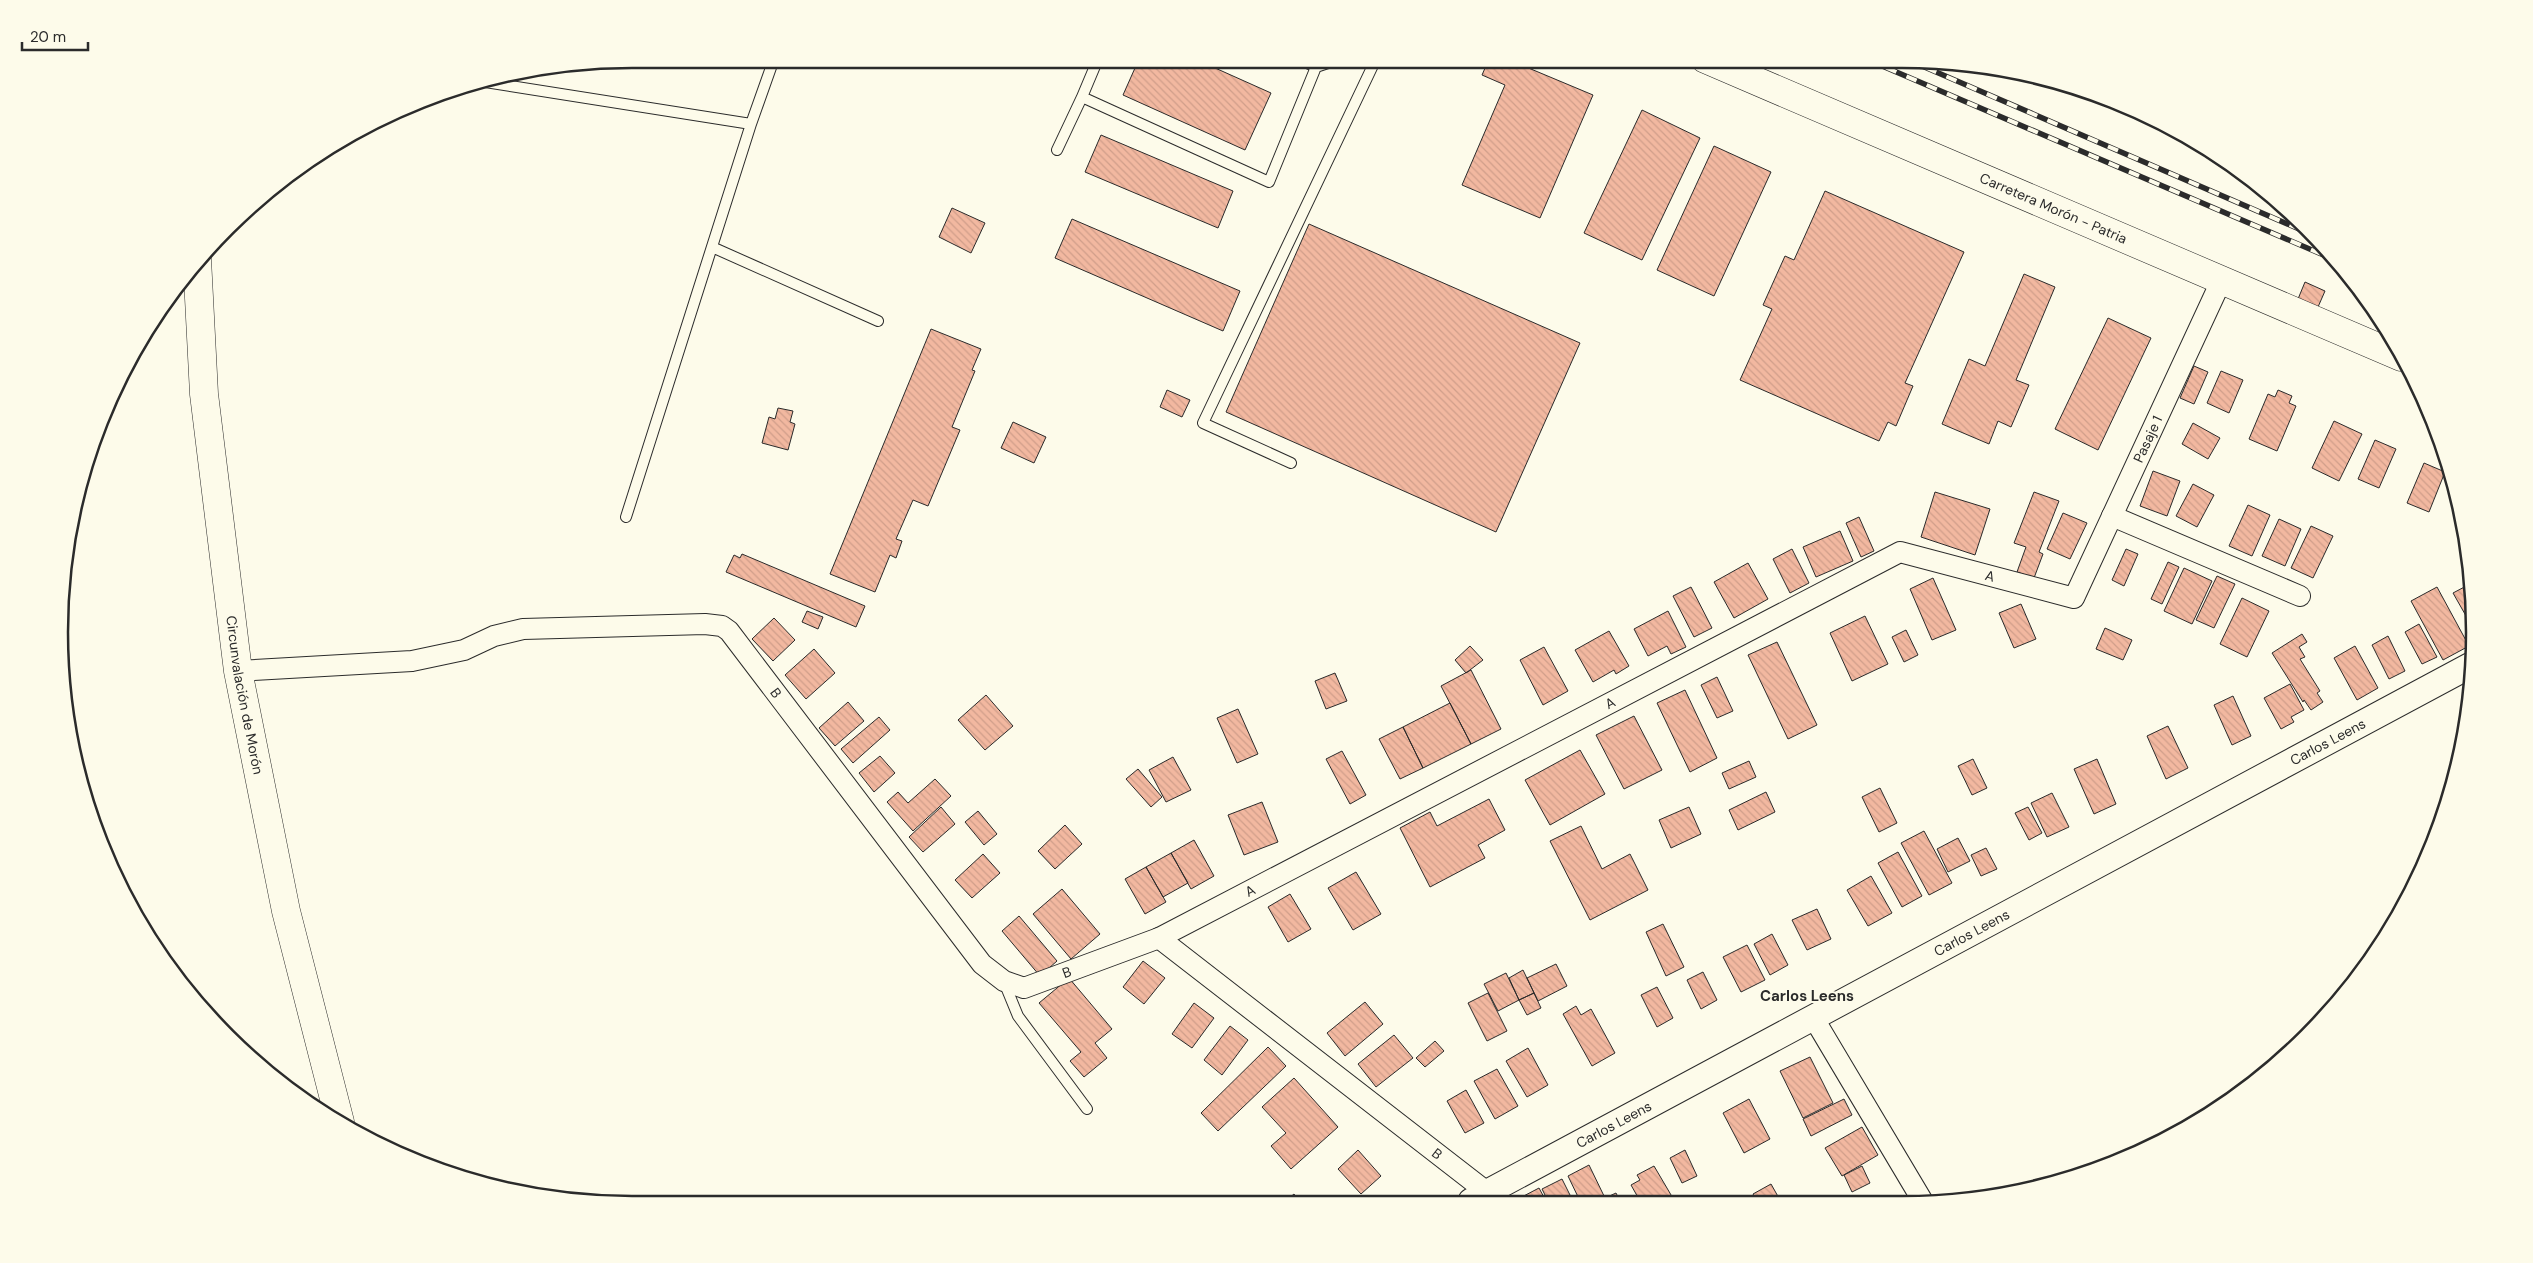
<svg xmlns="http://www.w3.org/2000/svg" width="2533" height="1263" font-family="'DM Sans',sans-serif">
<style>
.building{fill:url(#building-back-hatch);stroke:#2b2b2b}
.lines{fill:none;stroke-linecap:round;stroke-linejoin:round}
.service-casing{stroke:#2b2b2b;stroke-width:12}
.minor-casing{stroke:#2b2b2b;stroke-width:22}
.tertiary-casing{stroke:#2b2b2b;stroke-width:27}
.secondary-casing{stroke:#2b2b2b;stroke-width:29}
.primary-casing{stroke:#2b2b2b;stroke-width:29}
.service{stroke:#fdfbea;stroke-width:10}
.minor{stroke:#fdfbea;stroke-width:20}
.tertiary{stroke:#fdfbea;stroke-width:25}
.secondary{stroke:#fdfbea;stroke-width:28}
.primary{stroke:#fdfbea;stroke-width:28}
.rail-casing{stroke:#2b2b2b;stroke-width:5.5}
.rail{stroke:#fdfbea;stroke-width:4;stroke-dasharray:11;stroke-linecap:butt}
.labels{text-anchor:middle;stroke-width:4;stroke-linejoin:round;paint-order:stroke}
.street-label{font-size:14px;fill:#2b2b2b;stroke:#fdfbea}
.neighbourhood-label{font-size:15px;font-weight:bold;fill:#2b2b2b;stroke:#fdfbea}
.rim{fill:none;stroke:#2b2b2b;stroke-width:2.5}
</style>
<defs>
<pattern id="building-back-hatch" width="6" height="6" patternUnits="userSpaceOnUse" patternTransform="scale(1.25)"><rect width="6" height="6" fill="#f2b8a0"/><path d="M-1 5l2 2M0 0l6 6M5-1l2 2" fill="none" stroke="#d09e8a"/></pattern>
</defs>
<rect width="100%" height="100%" fill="#fdfbea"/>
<!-- building -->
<path class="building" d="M1139,59H1195L1271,93L1245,150L1123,95Z
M1489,59H1507L1593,95L1540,218L1462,185L1505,85L1482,75Z
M1642,110L1700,138L1642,260L1584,233Z
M1101,135L1233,191L1218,228L1085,172Z
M1714,146L1771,172L1714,296L1657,270Z
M1825,191L1964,252L1905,383L1913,386L1896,426L1888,422L1879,441L1740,380L1772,309L1763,305L1785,256L1794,260Z
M952,208L985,223L971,253L939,237Z
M1072,219L1240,291L1223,331L1055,258Z
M1309,224L1580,343L1496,532L1226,412Z
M2024,274L2055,287L2016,380L2029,385L2011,427L1998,421L1989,444L1942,424L1969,359L1985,366Z
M2305,282L2325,291L2318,307L2298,299Z
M2108,318L2151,338L2098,450L2055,429Z
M931,329L981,349L972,370L975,371L952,427L960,430L928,506L913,500L896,539L902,541L896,558L890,555L875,592L830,574Z
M2194,366L2208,372L2194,404L2180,398Z
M2221,371L2243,380L2229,413L2207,403Z
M1167,390L1190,400L1182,417L1160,407Z
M2278,390L2292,396L2289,403L2296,406L2277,451L2249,439L2268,394L2275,397Z
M778,408L793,411L790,422L795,424L788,450L762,443L769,417L775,419Z
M2334,421L2362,434L2339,481L2312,468Z
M1013,422L1046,437L1034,463L1001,448Z
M2193,423L2220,438L2208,459L2182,444Z
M2375,440L2396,449L2379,488L2358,479Z
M2424,463L2445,472L2429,512L2407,503Z
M2153,471L2180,481L2167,516L2140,506Z
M2193,484L2214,495L2197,527L2176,516Z
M1935,492L1990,509L1975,555L1921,537Z
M2034,492L2059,501L2039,552L2043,554L2034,578L2017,572L2026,547L2014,543Z
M2248,505L2270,515L2252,556L2229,546Z
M2063,513L2087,523L2070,559L2047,549Z
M1859,517L1874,551L1861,557L1846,523Z
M2279,519L2301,529L2285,566L2262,556Z
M2311,526L2333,536L2313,578L2291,568Z
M1840,531L1853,561L1816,577L1803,547Z
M1792,549L1809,583L1790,593L1773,559Z
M2126,549L2138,554L2124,586L2112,580Z
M742,554L865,606L856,627L726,572L734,555L740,558Z
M2168,562L2179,567L2162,604L2151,599Z
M1748,563L1768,599L1734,618L1714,582Z
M2184,568L2212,581L2192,624L2164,611Z
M2217,576L2235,584L2214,628L2196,620Z
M1933,578L1956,630L1932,640L1910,589Z
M2470,584L2474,630L2453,593Z
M1691,587L1712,628L1694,637L1673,596Z
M2437,587L2469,646L2443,660L2411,601Z
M2242,598L2269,611L2247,657L2220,644Z
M2021,604L2036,639L2014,648L1999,613Z
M807,611L823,617L818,629L802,622Z
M1668,611L1686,647L1671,654L1667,646L1648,656L1634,629Z
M1865,616L1888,664L1852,681L1830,633Z
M774,618L795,640L773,661L752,639Z
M2419,624L2437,657L2422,664L2405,632Z
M2105,628L2132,640L2123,660L2096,649Z
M1906,630L1918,655L1904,662L1892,637Z
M1609,631L1629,666L1616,674L1614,670L1593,682L1575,650Z
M2302,634L2307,642L2299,647L2305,657L2300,659L2320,691L2317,693L2323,702L2311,710L2304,700L2303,702L2272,653Z
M2388,636L2405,671L2389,679L2372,645Z
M1777,642L1817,725L1788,739L1748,655Z
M1470,646L1483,660L1466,673L1455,660Z
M2355,646L2378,688L2357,700L2334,658Z
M1544,647L1568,691L1543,705L1520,660Z
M814,649L835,673L806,699L785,675Z
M1471,670L1501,729L1471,744L1441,686Z
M1335,673L1347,701L1326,709L1315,681Z
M1717,677L1733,711L1717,718L1701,685Z
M2290,684L2304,710L2291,717L2294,722L2281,729L2264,698Z
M1685,690L1717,758L1690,772L1657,703Z
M986,695L1013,726L985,750L958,720Z
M2233,696L2251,736L2232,745L2214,705Z
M848,702L864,721L835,746L819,728Z
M1450,703L1471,744L1423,768L1403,727Z
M1238,709L1258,754L1237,763L1217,718Z
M1634,716L1662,770L1624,789L1596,735Z
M879,717L890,730L853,763L841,749Z
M2168,726L2188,768L2166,779L2147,736Z
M1403,727L1423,768L1400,779L1379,739Z
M1580,750L1605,794L1550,825L1525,780Z
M1342,751L1366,795L1350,804L1326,759Z
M880,756L895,773L874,792L859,773Z
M1173,757L1191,790L1166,802L1149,770Z
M1973,759L1987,788L1972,795L1958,766Z
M2097,759L2116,804L2094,814L2074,769Z
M1749,761L1756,777L1729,789L1722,773Z
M1138,769L1162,797L1151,807L1126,779Z
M935,779L951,796L913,831L887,802L898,792L908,803Z
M1880,788L1897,823L1879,832L1862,797Z
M1766,792L1775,812L1738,830L1729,810Z
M2052,793L2069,827L2047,837L2031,803Z
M1489,799L1505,830L1478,845L1485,858L1430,887L1400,828L1430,812L1437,826Z
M1262,802L1278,842L1244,855L1228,815Z
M941,807L955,824L923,852L909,837Z
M1689,807L1701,834L1671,848L1659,820Z
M2028,807L2042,833L2029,840L2015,813Z
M978,811L997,834L984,845L965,822Z
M1065,825L1082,844L1055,869L1038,851Z
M1581,826L1602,869L1630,854L1648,890L1590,920L1550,841Z
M1924,831L1952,883L1929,895L1901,843Z
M1958,838L1970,861L1948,872L1937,849Z
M1194,840L1214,876L1191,889L1171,853Z
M1986,848L1997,869L1981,876L1971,855Z
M1898,852L1922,896L1902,907L1878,863Z
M1171,853L1188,883L1163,897L1146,867Z
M983,854L1000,873L972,898L955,880Z
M1146,867L1166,902L1145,914L1125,879Z
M1356,872L1381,914L1353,930L1328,888Z
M1871,876L1892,913L1868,926L1847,890Z
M1062,889L1100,934L1071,959L1033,914Z
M1290,894L1311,929L1288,942L1268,907Z
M1817,909L1831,939L1807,950L1792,920Z
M1019,916L1057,961L1040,976L1002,931Z
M1663,924L1684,967L1666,976L1646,932Z
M1772,934L1788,965L1770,975L1754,944Z
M1747,945L1765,980L1741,992L1723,957Z
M1143,961L1165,978L1144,1004L1123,987Z
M1556,964L1567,986L1538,1001L1527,978Z
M1523,970L1534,993L1519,1000L1509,978Z
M1703,972L1717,1000L1701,1009L1687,980Z
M1506,973L1519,1000L1498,1011L1484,984Z
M1069,978L1112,1029L1095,1043L1107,1058L1084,1077L1070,1061L1081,1052L1039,1003Z
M1657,987L1673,1018L1657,1027L1641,995Z
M1488,993L1507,1031L1487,1041L1468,1003Z
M1534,993L1541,1008L1527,1015L1519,1000Z
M1365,1002L1383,1024L1345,1056L1327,1033Z
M1194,1003L1214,1018L1192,1048L1172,1034Z
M1576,1006L1581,1015L1591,1009L1615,1053L1592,1066L1563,1014Z
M1230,1026L1248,1040L1222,1075L1204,1060Z
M1394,1035L1413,1058L1376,1087L1358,1064Z
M1435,1041L1444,1051L1425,1067L1416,1058Z
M1268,1047L1286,1066L1218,1131L1201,1113Z
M1528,1048L1548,1085L1527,1097L1506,1061Z
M1810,1057L1833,1103L1803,1118L1780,1071Z
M1497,1069L1518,1106L1495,1119L1474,1081Z
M1294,1078L1338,1127L1291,1169L1271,1146L1286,1133L1262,1107Z
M1466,1090L1484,1123L1465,1133L1447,1101Z
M1749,1099L1770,1139L1744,1153L1723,1113Z
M1844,1099L1852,1115L1811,1136L1803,1119Z
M1862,1127L1878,1155L1842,1176L1825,1148Z
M1358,1150L1381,1176L1361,1194L1338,1169Z
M1685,1150L1697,1176L1682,1183L1670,1158Z
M1589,1165L1605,1198L1616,1193L1620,1201H1580L1568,1176Z
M1654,1166L1674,1200L1640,1201L1631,1185L1640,1180L1637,1175Z
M1862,1166L1870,1183L1852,1192L1844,1175Z
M1562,1179L1573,1201H1548L1542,1189Z
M1771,1184L1780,1200H1756L1753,1194Z
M1539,1188L1546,1201H1519L1518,1199Z
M1294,1194L1300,1202H1284Z"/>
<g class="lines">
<defs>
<path id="service" d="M1098,59L1082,97L1269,182L1316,67
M1298,59L1316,67L1340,59
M479,81L751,124
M1057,150L1082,97
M712,247L878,321
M1291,463L1203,423L1376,59
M626,517L751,124L774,59
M1004,982L1018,1016L1087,1109"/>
<g id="minor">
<path d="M2112,516L2300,596"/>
<path id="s1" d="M238,671L412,661L464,650L494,636L523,629L705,624L722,626L729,631L982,964L1004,981L1024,988L1159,938L1900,552L2074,598L2222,279"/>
<path id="s2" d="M1159,938L1488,1193"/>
<path d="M1813,1017L1922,1200"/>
</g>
<g id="tertiary">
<path id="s3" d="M1471,1201L2471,665"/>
</g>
<g id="secondary">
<path id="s4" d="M1705,59L2401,357"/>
</g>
<g id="primary">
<path id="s5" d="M197,259L204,394L238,671L286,911L340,1122"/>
</g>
</defs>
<!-- service casing -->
<use href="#service" class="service-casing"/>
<!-- minor casing -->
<use href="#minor" class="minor-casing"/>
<!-- tertiary casing -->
<use href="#tertiary" class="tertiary-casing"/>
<!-- secondary casing -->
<use href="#secondary" class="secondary-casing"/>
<!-- primary casing -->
<use href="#primary" class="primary-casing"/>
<!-- service -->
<use href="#service" class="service"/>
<!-- minor -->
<use href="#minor" class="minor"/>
<!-- tertiary -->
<use href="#tertiary" class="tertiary"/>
<!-- secondary -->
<use href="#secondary" class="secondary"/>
<!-- primary -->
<use href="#primary" class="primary"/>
<defs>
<path id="rail" d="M1866,59L2333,259
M1906,59L2313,235"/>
</defs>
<!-- rail casing -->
<use href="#rail" class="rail-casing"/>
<!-- rail -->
<use href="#rail" class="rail"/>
</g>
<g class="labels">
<!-- street labels -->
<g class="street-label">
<text dy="5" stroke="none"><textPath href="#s4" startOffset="379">Carretera Morón - Patria</textPath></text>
<text dy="5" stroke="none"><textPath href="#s1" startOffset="2300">Pasaje 1</textPath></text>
<text dy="5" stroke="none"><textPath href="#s1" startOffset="2038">A</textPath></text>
<text dy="5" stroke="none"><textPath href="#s5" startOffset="439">Circunvalación de Morón</textPath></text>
<text dy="5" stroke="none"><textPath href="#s1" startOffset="576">B</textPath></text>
<text dy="5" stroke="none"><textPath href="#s1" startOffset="1618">A</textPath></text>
<text dy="5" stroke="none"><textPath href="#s3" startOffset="972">Carlos Leens</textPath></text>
<text dy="5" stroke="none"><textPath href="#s1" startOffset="1212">A</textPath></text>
<text dy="5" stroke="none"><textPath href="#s3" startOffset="568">Carlos Leens</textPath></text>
<text dy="5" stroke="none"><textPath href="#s1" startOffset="1011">B</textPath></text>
<text dy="5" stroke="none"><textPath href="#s3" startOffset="162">Carlos Leens</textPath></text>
<text dy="5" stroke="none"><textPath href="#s2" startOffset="352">B</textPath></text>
</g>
<!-- neighbourhood labels -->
<g class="neighbourhood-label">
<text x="1807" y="1001">Carlos Leens</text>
</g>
</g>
<!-- crop -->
<path d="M0 0H2533V1263H0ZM632 68H1902A564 564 0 0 1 2466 632V632A564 564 0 0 1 1902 1196H632A564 564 0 0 1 68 632V632A564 564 0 0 1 632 68Z" fill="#fdfbea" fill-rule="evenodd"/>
<path class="rim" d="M632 68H1902A564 564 0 0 1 2466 632V632A564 564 0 0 1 1902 1196H632A564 564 0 0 1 68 632V632A564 564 0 0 1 632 68Z"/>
<!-- scale -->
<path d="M22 42v8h66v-8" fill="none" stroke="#2b2b2b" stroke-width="2.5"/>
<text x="30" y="42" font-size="15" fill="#2b2b2b" stroke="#fdfbea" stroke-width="4" paint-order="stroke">20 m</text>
</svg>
